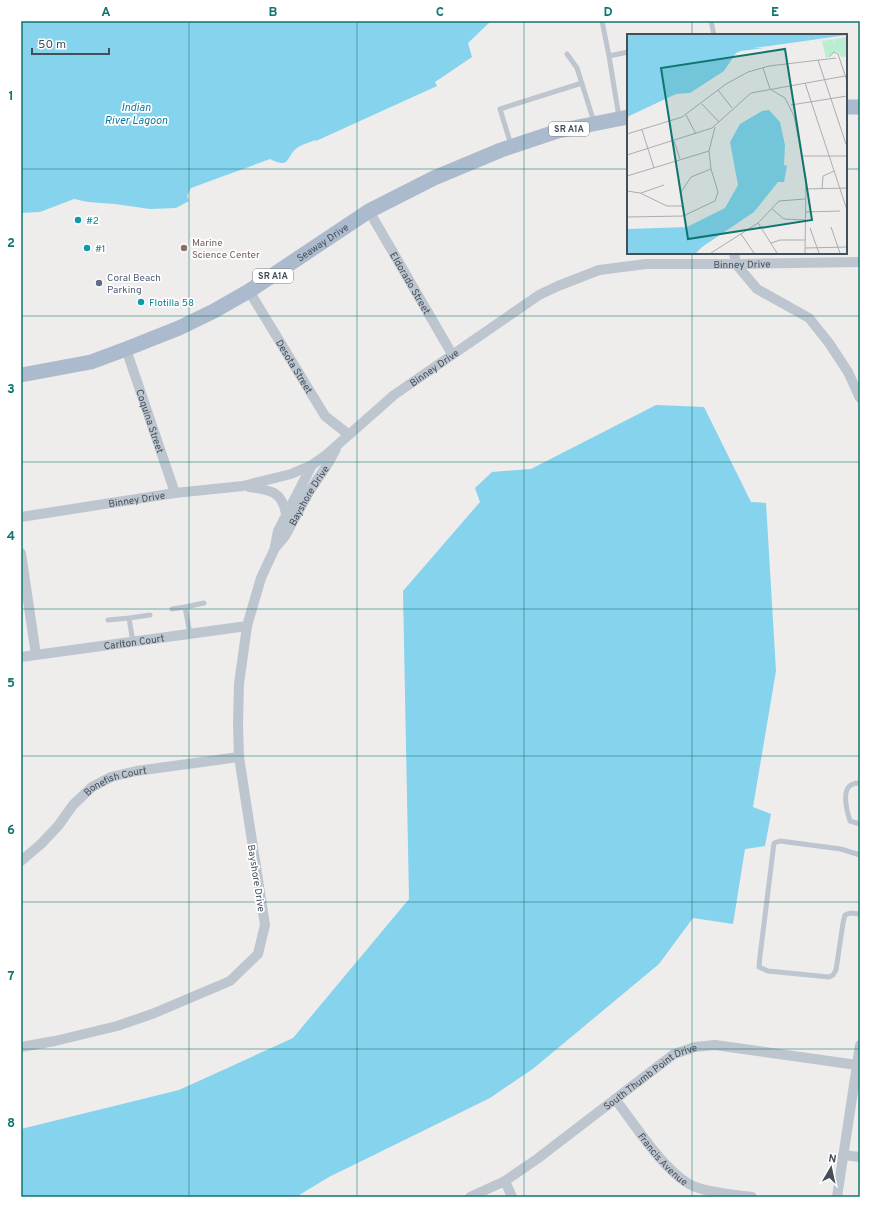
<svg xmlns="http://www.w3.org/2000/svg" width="881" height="1218" font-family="Overpass,sans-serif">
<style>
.water{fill:#85d3ed}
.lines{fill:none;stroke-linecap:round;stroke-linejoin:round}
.service{stroke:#bdc6cf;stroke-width:5}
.minor{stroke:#bdc6cf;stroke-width:10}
.primary{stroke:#abbbcd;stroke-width:15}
.grid{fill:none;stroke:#0f766e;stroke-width:1;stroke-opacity:0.55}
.culture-dot{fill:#0f9aa8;stroke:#fff;stroke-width:1.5}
.education-dot{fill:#8d6e63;stroke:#fff;stroke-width:1.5}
.service-dot{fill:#5c6f8a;stroke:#fff;stroke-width:1.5}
.labels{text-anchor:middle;stroke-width:3.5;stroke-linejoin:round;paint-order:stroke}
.shield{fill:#fff;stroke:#7d848c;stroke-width:1}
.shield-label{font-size:9px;font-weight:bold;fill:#454f5a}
.culture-label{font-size:10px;fill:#0d838f;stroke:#fff;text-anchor:start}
.education-label{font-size:10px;fill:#785e54;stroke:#fff;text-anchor:start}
.street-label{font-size:10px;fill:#454f5a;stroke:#fff}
.service-label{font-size:10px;fill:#4e5e75;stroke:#fff;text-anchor:start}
.water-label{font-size:11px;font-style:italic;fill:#097ba0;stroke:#fff}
.inset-road{fill:none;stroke:#abadb2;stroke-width:1}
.view{fill:#0f766e;fill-opacity:0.15;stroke:#0f766e;stroke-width:2}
.inset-edge{fill:none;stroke:#454f5a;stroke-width:2}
.neatline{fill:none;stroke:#0f766e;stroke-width:1.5}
.grid-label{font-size:13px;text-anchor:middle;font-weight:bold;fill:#0f766e}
</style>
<rect width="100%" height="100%" fill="#efecec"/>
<!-- water -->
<path class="water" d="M21,21H491L468,43L472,57L435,82L437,86L316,141L315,140C309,143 302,144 297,148C286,156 291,170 270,159L191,188L187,196L189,201L176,208L150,209L115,204L88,202L74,199L40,212L21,213Z
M656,405L704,407L751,502L766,503L776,671L753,807L771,814L765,846L745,849L733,924L693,918L659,964L534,1068L490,1098L329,1177L296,1197H21V1129L179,1090L293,1038L409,899L403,591L480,502L475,488L492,472L531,469Z"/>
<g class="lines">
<!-- service -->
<path class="service" d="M602,21L609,56
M711,21L714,35
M567,54L577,68L594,122
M619,117L609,56L628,52
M511,145L500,109L582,83
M172,609L185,607
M108,620L129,618
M190,634L185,607L204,603
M133,642L129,618L150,615
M860,783C839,782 846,808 850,821L860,824
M860,855L841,849L780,841L774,843L760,956L759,967L768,971L829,977L833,975L836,970L843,923L845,915L850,913L860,914"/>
<!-- minor -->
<g class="minor">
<path id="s1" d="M369,211L452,354"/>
<path d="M734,253L736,264L757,289L809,318L829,343L848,372L860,398"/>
<path id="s2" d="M249,291L325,416L348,434"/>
<path id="s3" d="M126,349L175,493"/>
<path d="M249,487C270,490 282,491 286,514"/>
<path id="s4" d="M21,517L175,493L243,486L291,474L312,465L326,455L394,395L539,295L558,286L599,270L646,264H736L860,262"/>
<path d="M275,546L278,531L312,465"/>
<path d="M21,553L36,655"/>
<path id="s5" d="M21,657L247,626"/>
<path id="s6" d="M21,861L41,844L58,826L73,805L92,787L111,777L136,771L239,757"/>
<path id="s7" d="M21,1047L55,1041L117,1026L152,1014L230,981L258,954L265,925L239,757L238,724L239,684L247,626L261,578L275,548L285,536L309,492L329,462L336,449"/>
<path id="s8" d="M615,1099C636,1126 661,1167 689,1184C702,1192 737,1195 752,1197"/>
<path d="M843,1155L860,1157"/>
<path d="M505,1181L512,1197"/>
<path id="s9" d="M470,1197L505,1181L537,1159L674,1054L695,1047L715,1045L857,1065"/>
<path d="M837,1197L860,1045"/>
</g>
<!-- primary -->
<g class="primary">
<path d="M846,107H860"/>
<path id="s10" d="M21,375L91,362L126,349L179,328L214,311L249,291L369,211L434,178L501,150L558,131L628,117"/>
</g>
</g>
<!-- grid -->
<path class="grid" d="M189,21V1197M357,21V1197M524,21V1197M692,21V35M21,169H628M846,169H860M692,253V1197M21,316H860M21,462H860M21,609H860M21,756H860M21,902H860M21,1049H860"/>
<!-- markers -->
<g class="culture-dot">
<circle cx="78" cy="220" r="4"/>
<circle cx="87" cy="248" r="4"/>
<circle cx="141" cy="302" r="4"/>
</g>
<circle class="education-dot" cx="184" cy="248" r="4"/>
<circle class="service-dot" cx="99" cy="283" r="4"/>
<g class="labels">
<!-- shield labels -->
<g class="shield">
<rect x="549" y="122" width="40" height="14" rx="3"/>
<rect x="253" y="269" width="40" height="14" rx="3"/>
</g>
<g class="shield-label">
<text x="569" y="132">SR A1A</text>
<text x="273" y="279">SR A1A</text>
</g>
<!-- culture labels -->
<g class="culture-label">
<text x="86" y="224">#2</text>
<text x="95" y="252">#1</text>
<text x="149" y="306">Flotilla 58</text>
</g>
<!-- education labels -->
<g class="education-label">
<text x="192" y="246">Marine<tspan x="192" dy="12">Science Center</tspan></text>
</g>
<!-- street labels -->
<g class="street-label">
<text dy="4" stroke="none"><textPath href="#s10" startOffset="333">Seaway Drive</textPath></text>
<text dy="4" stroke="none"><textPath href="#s4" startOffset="789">Binney Drive</textPath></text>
<text dy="4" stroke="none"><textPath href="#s1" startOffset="83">Eldorado Street</textPath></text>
<text dy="4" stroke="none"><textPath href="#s2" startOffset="88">Desota Street</textPath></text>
<text dy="4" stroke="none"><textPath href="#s4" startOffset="453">Binney Drive</textPath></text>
<text dy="4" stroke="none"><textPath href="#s3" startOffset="76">Coquina Street</textPath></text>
<text dy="4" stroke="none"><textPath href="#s7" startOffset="736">Bayshore Drive</textPath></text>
<text dy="4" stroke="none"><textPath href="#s4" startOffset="117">Binney Drive</textPath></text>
<text dy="4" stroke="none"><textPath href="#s5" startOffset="114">Carlton Court</textPath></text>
<text dy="4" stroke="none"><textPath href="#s6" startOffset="127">Bonefish Court</textPath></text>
<text transform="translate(257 878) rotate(81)" y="4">Bayshore Drive</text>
<text dy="4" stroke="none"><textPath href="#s9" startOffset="218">South Thumb Point Drive</textPath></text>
<text dy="4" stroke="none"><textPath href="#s8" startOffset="77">Francis Avenue</textPath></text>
</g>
<!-- service labels -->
<g class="service-label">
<text x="107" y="281">Coral Beach<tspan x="107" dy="12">Parking</tspan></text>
</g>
<!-- water labels -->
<g class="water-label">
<text x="136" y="111">Indian<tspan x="136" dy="13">River Lagoon</tspan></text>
</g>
</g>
<!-- overview -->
<g transform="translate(627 34)">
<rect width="220" height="220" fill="#efecec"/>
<path d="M220,3V22L215,23L209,16L207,5ZM206,5L210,17L199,24L195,7Z" fill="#b9efd0"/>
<path d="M0,1H220V3L114,17L109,19L97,37L63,59L49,60L0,83ZM142,76L153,88L158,111L157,131L160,132L157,148H151L127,178L75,213L69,219H0V195L60,193L98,174L111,151L103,108L113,90L135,77Z" fill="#85d3ed"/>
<path d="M220,1V3L207,5L141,14H127Z" fill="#efecec"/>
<path class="inset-road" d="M202,23L207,18L211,20L220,47M191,26L220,113M136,34L143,55L158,64L167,82L179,144L178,219M178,49L220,176M91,56L105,74M75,70L92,88M164,71L220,62M59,81L69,100M15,96L27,134M0,100L55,83L99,50L121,38L142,32L209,24M47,107L53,125M0,121L85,94L124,59L218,42M175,122H220M0,142L82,117M178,155L220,154M195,155L196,142L207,137M0,157L13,159L40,172H55M54,158L64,143L84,135M14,159L37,151M145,175L157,185L178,186M178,178L213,177M0,183L56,182L88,167L91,158L84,135L82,117L88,93M131,189L150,219M204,193L213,219M183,194L192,219M114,200L127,219M144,209L153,206H178M178,214L220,213M84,219L131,189L152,167L178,165"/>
<path class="view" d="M158,15L185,186L61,205L34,34Z"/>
<rect width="220" height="220" class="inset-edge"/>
</g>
<!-- border -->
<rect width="881" height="1218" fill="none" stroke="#ffffff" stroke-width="44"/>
<!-- north arrow -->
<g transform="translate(831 1168) rotate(9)" stroke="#ffffff" stroke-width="3" paint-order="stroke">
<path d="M0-3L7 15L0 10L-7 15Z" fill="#454f5a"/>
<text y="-6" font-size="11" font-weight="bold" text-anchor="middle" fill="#454f5a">N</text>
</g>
<!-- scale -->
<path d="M32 48v6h77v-6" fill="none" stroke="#454f5a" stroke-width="2"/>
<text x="38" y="48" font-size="12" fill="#454f5a" stroke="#ffffff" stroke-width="3" paint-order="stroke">50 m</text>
<rect x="22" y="22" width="837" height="1174" class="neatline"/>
<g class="grid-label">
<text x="106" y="16">A</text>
<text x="273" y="16">B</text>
<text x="440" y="16">C</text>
<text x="608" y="16">D</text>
<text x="775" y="16">E</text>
<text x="11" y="100">1</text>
<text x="11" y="247">2</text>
<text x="11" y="393">3</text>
<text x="11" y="540">4</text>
<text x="11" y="687">5</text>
<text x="11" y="834">6</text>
<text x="11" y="980">7</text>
<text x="11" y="1127">8</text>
</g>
</svg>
